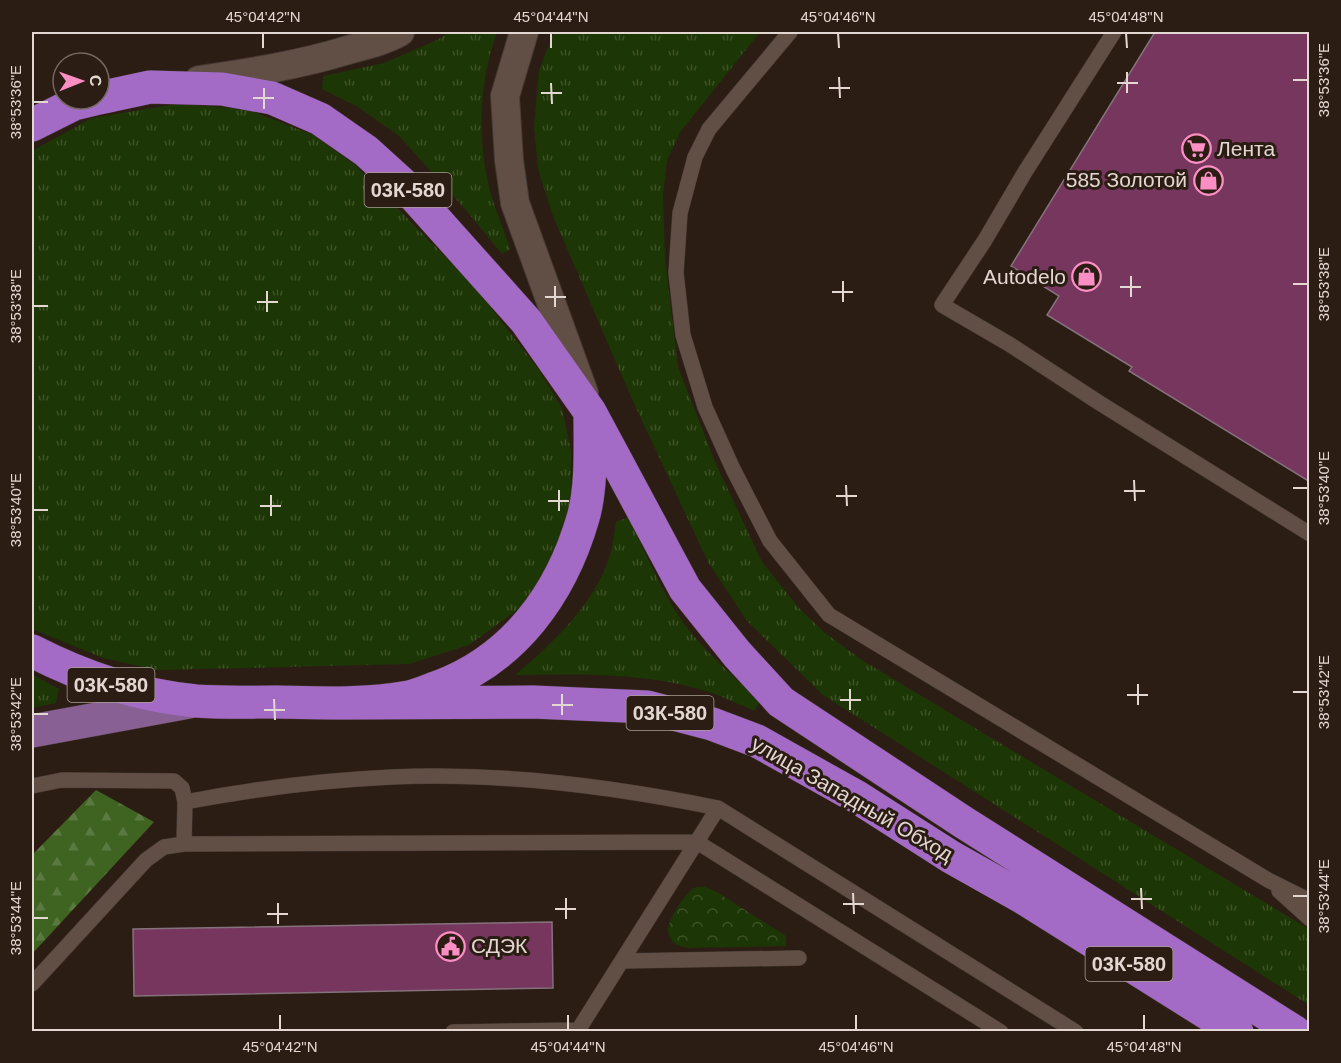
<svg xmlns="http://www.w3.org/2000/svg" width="1341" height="1063" font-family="Arial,sans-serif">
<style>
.grass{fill:url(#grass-tufts)}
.forest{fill:url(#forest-firs)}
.park{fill:url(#park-crowns)}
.building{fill:#76365d;stroke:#85727c;stroke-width:1.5}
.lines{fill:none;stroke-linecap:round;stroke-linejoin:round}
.lane-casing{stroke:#453834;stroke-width:16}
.street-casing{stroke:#453834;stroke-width:30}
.primary-casing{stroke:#453834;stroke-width:34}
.highway-casing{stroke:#453834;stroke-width:34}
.lane{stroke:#614f46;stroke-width:15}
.street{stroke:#614f46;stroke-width:28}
.primary{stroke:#896093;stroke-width:33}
.highway{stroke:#a46bc6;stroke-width:33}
.ticks{fill:none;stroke:#e2d7d1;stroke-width:2}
.labels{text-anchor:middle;stroke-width:6;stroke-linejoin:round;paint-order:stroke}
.shield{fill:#2b1c14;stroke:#ab9f98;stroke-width:1.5}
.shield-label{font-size:20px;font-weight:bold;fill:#e2d7d1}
.poi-label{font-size:21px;fill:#e2d7d1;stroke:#2b1c14;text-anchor:start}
.street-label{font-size:21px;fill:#e2d7d1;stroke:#2b1c14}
.neatline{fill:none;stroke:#e2d7d1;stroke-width:2}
.ticks-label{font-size:15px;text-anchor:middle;fill:#e2d7d1}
</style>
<defs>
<pattern id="grass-tufts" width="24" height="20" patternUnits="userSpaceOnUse" patternTransform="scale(1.5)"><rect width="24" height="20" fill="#1d3605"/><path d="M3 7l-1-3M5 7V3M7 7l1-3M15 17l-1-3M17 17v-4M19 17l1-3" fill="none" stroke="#3e5228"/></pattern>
<pattern id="forest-firs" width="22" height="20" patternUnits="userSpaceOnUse" patternTransform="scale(1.5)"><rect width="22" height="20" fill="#3f6321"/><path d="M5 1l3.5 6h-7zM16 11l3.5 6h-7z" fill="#5a7940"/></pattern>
<pattern id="park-crowns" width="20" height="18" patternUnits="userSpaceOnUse" patternTransform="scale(1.5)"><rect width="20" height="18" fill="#1d3605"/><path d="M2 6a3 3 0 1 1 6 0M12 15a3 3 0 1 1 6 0" fill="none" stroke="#3e5228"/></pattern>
</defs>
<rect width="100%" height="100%" fill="#2b1c14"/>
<!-- grass -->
<path class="grass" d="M450,32H497C480,80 477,132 488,183C493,205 503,227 510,249L502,254L465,209L399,136L358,107L322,89L323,76L384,63L439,39Z
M554,32H760L681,131L667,160L663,196L665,259L678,367L716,464L762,562L799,608L825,633L862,660L1309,929V1005L823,695L747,621L708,562L631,397L553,216L538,169L534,126L539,70Z
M177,104L246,109L313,135L355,165L474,286L539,370L562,408L571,451V497L563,539L547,575L520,608L469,645L409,664L156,670L103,658L32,629V151L92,118Z
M628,517C645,551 660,589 682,621C704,651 733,676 760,702L754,711C740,705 726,698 712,693C649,672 581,674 515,675C553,643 595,604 610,555C613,545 614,533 616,522Z
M32,674L59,689L56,703L32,708Z"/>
<!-- forest -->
<path class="forest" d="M96,790L154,822L32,954V855Z"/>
<!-- park -->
<path class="park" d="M696,887H705L717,892L786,936V946L688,948L676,945C672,942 669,937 668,932C667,920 686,891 696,887Z"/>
<!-- building -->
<path class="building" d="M1155,32H1310V482L1129,371L1132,367L1047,315L1059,296L1011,266Z
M552,922L553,988L134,996L133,929Z"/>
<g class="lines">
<defs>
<path id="lane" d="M790,32L709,129L695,157L680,213L676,273L683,335L705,407L733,469L770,541L829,615L1268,880L1310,901
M1114,32L1025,172L985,240L942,305L1009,344L1098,402L1310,534
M32,786L62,780L174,781L182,788L185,802L184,844
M185,802C254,789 322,780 392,777C502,772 611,786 718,808L1076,1032
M1279,891L1310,919
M622,961L799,958
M32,984L146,860L164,847L184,844L697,842L1001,1032
M453,1032L578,1030
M577,1032L718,808"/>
<path id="street" d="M524,32L505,96L509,160L515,203L584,393
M199,80C249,73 299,65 348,50C366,45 384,41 400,32"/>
<path id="primary" d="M32,731L189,702"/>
<path id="highway" d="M99,98L150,87L222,89L272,98L320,119L366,151L409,190L526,321L590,412L685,589L737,654L781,702L963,822L1295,1032
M32,125L74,104L95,99
M32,651C85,678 136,695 196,701C222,703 250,702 277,702C321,703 365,705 409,697C419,695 429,690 438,687C514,659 561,594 583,518C592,488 590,445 590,414
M352,703L533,702L647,707L712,724L757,741L857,797L951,857L1022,897L1237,1032"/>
</defs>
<!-- lane casing -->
<use href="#lane" class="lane-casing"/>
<!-- street casing -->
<use href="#street" class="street-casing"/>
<!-- primary casing -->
<use href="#primary" class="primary-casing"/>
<!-- highway casing -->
<use href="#highway" class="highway-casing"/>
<!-- lane -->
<use href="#lane" class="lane"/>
<!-- street -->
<use href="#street" class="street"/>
<!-- primary -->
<use href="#primary" class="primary"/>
<!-- highway -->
<use href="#highway" class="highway"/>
</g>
<!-- ticks -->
<path class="ticks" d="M263,33V48M551,33V48M838,33L839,48M1126,33L1127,48M1127,72V93M839,77L840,98M1293,80H1308M551,83L552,104M1117,83H1138M264,88V109M829,88H850M541,93H562M253,98H274M33,102H48M1131,276V297M843,281V302M1293,284H1308M555,286V307M1120,287H1141M267,291V312M832,292H853M545,297H566M257,302H278M33,306H48M1134,480L1135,501M846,485L847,506M1293,488H1308M559,490V511M1124,491H1145M271,495V516M836,496H857M548,501H569M260,506H281M33,510H48M1138,684V705M850,689V710M1293,692H1308M562,694V715M1127,695H1148M274,699L275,720M840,700H861M552,705H573M264,710H285M33,714H48M1141,888L1142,909M853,893L854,914M1293,896H1308M566,898V919M1131,899H1152M278,903V924M843,904H864M555,909H576M267,914H288M33,918H48M280,1015V1030M568,1015V1030M856,1015V1030M1144,1015V1030"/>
<!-- icons -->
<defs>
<symbol id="supermarket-ring" viewBox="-11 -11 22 22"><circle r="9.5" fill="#2b1c14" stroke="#fb8fc4" stroke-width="1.5"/><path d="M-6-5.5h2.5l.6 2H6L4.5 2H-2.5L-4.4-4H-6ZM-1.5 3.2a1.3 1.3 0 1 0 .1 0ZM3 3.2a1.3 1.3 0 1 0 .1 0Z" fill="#fb8fc4"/></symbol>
<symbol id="shop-ring" viewBox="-11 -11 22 22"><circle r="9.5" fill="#2b1c14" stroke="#fb8fc4" stroke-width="1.5"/><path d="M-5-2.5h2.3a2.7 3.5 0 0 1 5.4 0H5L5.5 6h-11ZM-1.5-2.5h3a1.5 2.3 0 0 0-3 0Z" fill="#fb8fc4"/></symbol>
<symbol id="civic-ring" viewBox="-11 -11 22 22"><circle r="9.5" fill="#2b1c14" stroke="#fb8fc4" stroke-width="1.5"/><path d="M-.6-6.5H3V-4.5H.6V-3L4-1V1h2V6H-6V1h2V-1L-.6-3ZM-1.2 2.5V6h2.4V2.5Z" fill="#fb8fc4"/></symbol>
</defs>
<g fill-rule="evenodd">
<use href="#supermarket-ring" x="1180" y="132" width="33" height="33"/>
<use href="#shop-ring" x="1192" y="164" width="33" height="33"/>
<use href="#shop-ring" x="1070" y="260" width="33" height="33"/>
<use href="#civic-ring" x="434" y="930" width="33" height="33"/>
</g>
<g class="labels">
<!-- shield labels -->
<g class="shield">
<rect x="364.5" y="173" width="87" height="34" rx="4.5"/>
<rect x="67.5" y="668" width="87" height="34" rx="4.5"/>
<rect x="626.5" y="696" width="87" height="34" rx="4.5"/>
<rect x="1085.5" y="947" width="87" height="34" rx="4.5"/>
</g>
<g class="shield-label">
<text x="408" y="197">03К-580</text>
<text x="111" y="692">03К-580</text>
<text x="670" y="720">03К-580</text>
<text x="1129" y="971">03К-580</text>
</g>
<!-- poi labels -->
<g class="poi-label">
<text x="1217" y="156">Лента</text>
<text x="1187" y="187" text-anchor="end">585 Золотой</text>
<text x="1066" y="284" text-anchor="end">Autodelo</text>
<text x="471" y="953">СДЭК</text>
</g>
<!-- street labels -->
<g class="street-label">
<text transform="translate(852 799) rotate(30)" y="7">улица Западный Обход</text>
</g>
</g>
<!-- border -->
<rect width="1341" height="1063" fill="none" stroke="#2b1c14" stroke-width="66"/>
<!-- north arrow -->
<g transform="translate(81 81) rotate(89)"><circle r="28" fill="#2b1c14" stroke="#746760" stroke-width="1.5"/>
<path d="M0-4.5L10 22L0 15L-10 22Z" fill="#fb8fc4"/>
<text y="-9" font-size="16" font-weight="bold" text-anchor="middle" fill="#e2d7d1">С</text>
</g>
<rect x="33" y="33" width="1275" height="997" class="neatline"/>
<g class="ticks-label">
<text x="263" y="22">45°04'42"N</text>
<text x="551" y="22">45°04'44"N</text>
<text x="838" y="22">45°04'46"N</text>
<text x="1126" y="22">45°04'48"N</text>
<text transform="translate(1324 80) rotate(-90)" y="5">38°53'36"E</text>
<text transform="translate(16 102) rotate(-90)" y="5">38°53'36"E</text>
<text transform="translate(1324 284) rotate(-90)" y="5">38°53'38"E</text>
<text transform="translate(16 306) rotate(-90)" y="5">38°53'38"E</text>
<text transform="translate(1324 488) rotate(-90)" y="5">38°53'40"E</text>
<text transform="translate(16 510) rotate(-90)" y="5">38°53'40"E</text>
<text transform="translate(1324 692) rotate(-90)" y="5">38°53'42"E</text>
<text transform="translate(16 714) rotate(-90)" y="5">38°53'42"E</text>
<text transform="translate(1324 896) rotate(-90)" y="5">38°53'44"E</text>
<text transform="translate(16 918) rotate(-90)" y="5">38°53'44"E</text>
<text x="280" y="1052">45°04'42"N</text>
<text x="568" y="1052">45°04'44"N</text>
<text x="856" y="1052">45°04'46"N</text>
<text x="1144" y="1052">45°04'48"N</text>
</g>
</svg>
